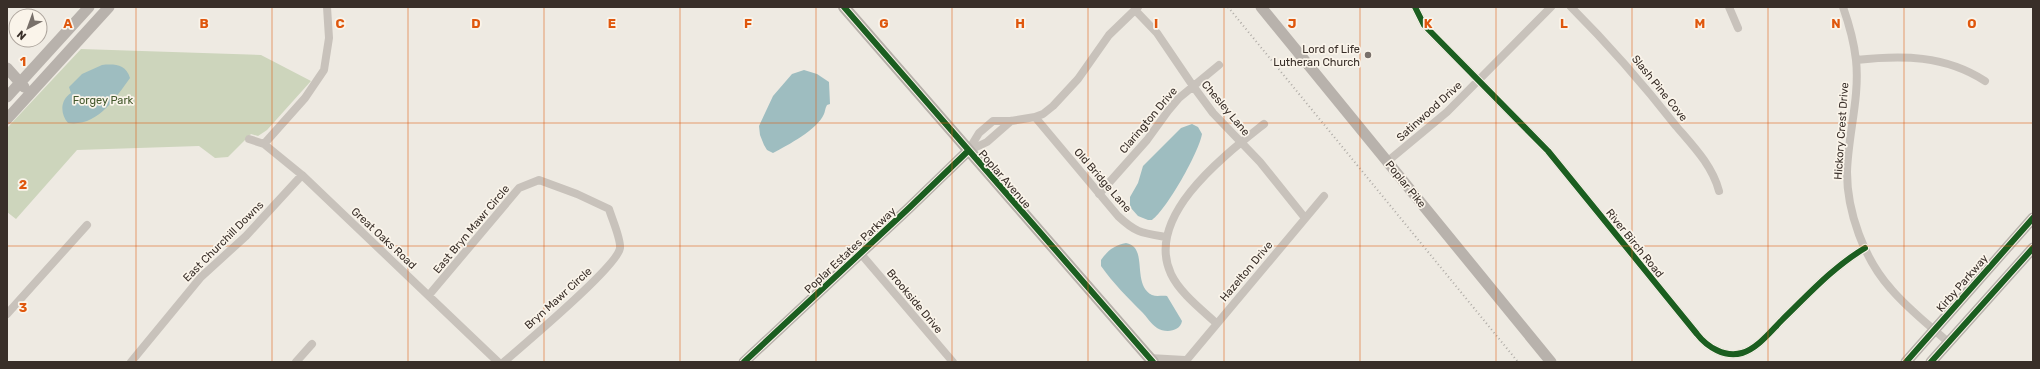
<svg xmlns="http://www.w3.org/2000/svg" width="2040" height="369" font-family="Rubik,sans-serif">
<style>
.green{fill:#cdd5bc}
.water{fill:#9ebdc0}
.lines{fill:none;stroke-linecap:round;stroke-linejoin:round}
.street{stroke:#c8c2bb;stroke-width:8}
.secondary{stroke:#b8b2ac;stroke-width:11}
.primary{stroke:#b7b0aa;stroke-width:12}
.rail{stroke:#afaba6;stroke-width:2;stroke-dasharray:1 3;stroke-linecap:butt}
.cycleway-casing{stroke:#faf4ea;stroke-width:8}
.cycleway{stroke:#1b5e20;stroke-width:6}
.grid{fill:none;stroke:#df570d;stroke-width:1;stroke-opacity:0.55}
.poi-dot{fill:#78706a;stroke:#faf4ea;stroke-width:1.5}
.labels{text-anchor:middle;stroke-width:3.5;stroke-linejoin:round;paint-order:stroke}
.poi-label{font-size:11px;fill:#392f29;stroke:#faf4ea;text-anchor:end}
.street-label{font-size:11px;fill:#392f29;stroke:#faf4ea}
.park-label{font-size:11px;fill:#43582c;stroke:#faf4ea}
.grid-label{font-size:13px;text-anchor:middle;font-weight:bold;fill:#df570d;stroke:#faf4ea;stroke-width:3.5;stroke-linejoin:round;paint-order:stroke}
</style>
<rect width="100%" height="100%" fill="#eeeae2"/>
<!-- green -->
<path class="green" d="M81,49L261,55L311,81L267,130L258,136L251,134L228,157L215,158L199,146L77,150L16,219L7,212V128Z"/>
<!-- water -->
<path class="water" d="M102,65C114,64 126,64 130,78C115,99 97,127 68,123C60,114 60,100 71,93L69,87L82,74Z
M804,70L817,74L829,82L830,104L827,105C825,108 825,112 824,114C817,130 788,145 773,153L767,150L764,145L760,135L759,126L773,96L792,74Z
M1192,124L1198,127L1202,134C1199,152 1167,209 1152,220H1148L1138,216L1130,207V197L1138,183L1143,166L1181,128Z
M1126,243C1149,247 1131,284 1152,295C1157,297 1162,295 1167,296L1182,321C1180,332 1165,333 1157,328C1151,324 1147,317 1142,312C1128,298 1113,283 1101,266V260C1108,250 1115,245 1126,243Z"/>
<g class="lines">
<!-- street -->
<path class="street" d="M1415,7L1424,25L1548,151L1697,334C1707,347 1725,358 1742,353C1758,348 1771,331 1782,320C1808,295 1833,267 1865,248
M1571,7C1609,45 1643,84 1676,126C1693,146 1712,165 1719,191
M1729,7L1738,28
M1843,7C1849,24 1854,42 1856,60C1860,97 1848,135 1847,172C1847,212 1864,259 1891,289C1908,309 1929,325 1949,343
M1135,10L1157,33L1193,86L1213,113L1260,162L1305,218
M1856,60C1902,55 1945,55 1985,81
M1035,117L1118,216C1136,233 1142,233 1166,237
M249,139L264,144L302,175L498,362
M264,144L305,98L324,70L329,38L327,7
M968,151L979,133L993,121H1011L1035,117L1043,114L1053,106L1078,79L1109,35L1138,7
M968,151L987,142L1011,121
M1388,161L1447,112L1551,7
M1099,194L1147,140L1168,111L1179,98L1219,65
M861,254L953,362
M429,295L519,188L539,180L577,194L609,209C612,219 621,239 620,248C618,266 522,346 504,362
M7,314L87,225
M1216,323C1201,309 1180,293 1171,274C1144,216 1225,155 1264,124
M1149,358L1185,360
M131,362L201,277L246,236L302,175
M296,362L312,344
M1185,362L1324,196"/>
<!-- secondary -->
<path class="secondary" d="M1261,7L1551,362
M7,68L24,87
M7,97L89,7
M7,119L109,7
M744,362L909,208L968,151
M1906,362L2033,218
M1931,362L2033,248"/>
<!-- primary -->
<path class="primary" d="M844,7L1153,362"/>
<!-- rail -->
<path class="rail" d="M1228,7L1518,362"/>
<defs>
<path id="cycleway" d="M844,7L1153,362
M1415,7L1424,25L1548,151L1697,334C1707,347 1725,358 1742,353C1758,348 1771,331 1782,320C1808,295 1833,267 1865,248
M744,362L909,208L968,151
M1906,362L2033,218
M1931,362L2033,248"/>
</defs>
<!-- cycleway casing -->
<use href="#cycleway" class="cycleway-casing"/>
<!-- cycleway -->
<use href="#cycleway" class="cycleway"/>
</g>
<!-- grid -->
<path class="grid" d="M136,7V362M272,7V362M408,7V362M544,7V362M680,7V362M816,7V362M952,7V362M1088,7V362M1224,7V362M1360,7V362M1496,7V362M1632,7V362M1768,7V362M1904,7V362M7,123H2033M7,246H2033"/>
<!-- markers -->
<circle class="poi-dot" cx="1368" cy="55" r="4"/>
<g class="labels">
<!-- poi labels -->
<g class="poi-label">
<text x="1360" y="53">Lord of Life<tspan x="1360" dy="13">Lutheran Church</tspan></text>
</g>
<!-- street labels -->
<g class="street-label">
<text transform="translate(1660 88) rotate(51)" y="4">Slash Pine Cove</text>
<text transform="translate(1226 108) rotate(50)" y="4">Chesley Lane</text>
<text transform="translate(1429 111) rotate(-42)" y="4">Satinwood Drive</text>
<text transform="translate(1148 120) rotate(-50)" y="4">Clarington Drive</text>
<text transform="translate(1841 131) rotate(-86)" y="4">Hickory Crest Drive</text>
<text transform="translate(1005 179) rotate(49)" y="4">Poplar Avenue</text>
<text transform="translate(1103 180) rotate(49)" y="4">Old Bridge Lane</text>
<text transform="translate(1406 184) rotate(51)" y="4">Poplar Pike</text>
<text transform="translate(471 229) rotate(-50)" y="4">East Bryn Mawr Circle</text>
<text transform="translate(384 238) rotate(43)" y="4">Great Oaks Road</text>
<text transform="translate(223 241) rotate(-45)" y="4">East Churchill Downs</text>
<text transform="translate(1635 243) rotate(51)" y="4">River Birch Road</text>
<text transform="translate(850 250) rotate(-43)" y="4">Poplar Estates Parkway</text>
<text transform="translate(1246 271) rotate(-50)" y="4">Hazelton Drive</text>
<text transform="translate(1962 283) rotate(-49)" y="4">Kirby Parkway</text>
<text transform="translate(558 298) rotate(-42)" y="4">Bryn Mawr Circle</text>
<text transform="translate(915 301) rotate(50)" y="4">Brookside Drive</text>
</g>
<!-- park labels -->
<g class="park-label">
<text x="103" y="104">Forgey Park</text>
</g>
</g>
<g class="grid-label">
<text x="68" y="28">A</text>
<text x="204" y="28">B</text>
<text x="340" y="28">C</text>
<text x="476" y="28">D</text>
<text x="612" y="28">E</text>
<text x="748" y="28">F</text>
<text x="884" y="28">G</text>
<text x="1020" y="28">H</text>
<text x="1156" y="28">I</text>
<text x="1292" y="28">J</text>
<text x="1428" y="28">K</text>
<text x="1564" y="28">L</text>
<text x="1700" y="28">M</text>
<text x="1836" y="28">N</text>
<text x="1972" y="28">O</text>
<text x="23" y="66">1</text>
<text x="23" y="189">2</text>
<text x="23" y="312">3</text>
</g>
<!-- border -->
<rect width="2040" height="369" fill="none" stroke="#392f29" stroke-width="16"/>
<!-- north arrow -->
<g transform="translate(28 28) rotate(221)"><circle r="19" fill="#faf4ea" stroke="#ada59d"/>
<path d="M0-3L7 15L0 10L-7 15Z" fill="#78706a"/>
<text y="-6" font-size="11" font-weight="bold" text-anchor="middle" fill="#392f29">N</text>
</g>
</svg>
